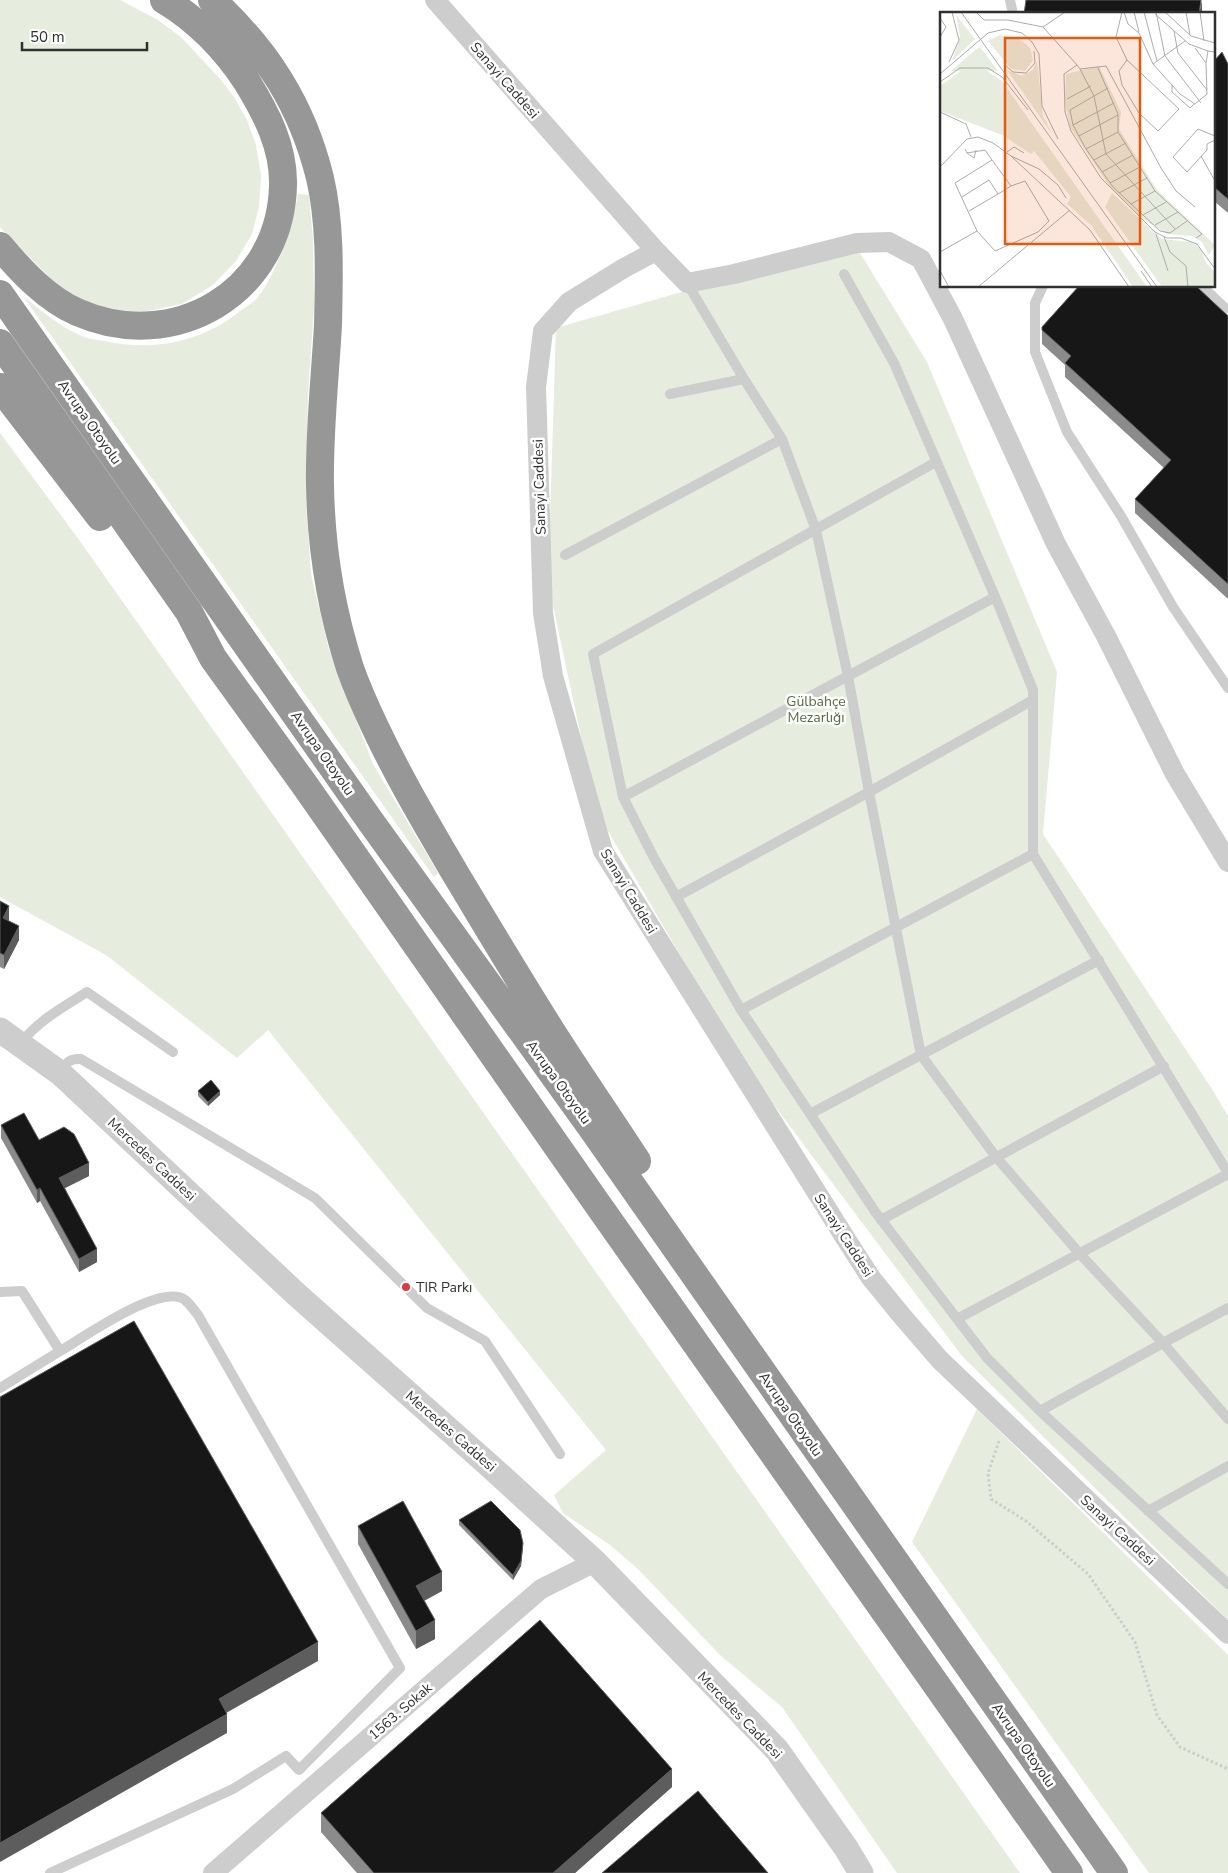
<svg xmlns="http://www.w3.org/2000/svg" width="1228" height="1873" font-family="'Nunito Sans',sans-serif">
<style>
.green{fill:#e6ecde}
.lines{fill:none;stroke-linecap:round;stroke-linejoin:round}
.path{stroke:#cdcdcd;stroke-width:3;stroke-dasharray:2.5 2.5;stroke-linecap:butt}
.service{stroke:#cdcdcd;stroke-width:10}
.minor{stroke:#cdcdcd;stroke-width:20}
.tertiary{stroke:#cdcdcd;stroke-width:25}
.motorway{stroke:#979797;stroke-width:28}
.wall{fill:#8b8b8b}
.shaded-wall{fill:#5d5d5d}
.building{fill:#171717;stroke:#5d5d5d}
.poi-dot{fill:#e13749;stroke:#fff;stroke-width:2}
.labels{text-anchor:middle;stroke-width:5;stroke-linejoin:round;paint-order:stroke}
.street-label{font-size:14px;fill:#303030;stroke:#fff}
.park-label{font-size:14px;fill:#546b3e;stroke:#fff}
.poi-label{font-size:14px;fill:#303030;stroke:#fff;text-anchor:start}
.inset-road{fill:none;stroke:#acacac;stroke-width:1}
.view{fill:#e8590c;fill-opacity:0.15;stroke:#e8590c;stroke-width:2.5}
.inset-edge{fill:none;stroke:#303030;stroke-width:2.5}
</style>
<rect width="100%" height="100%" fill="#fff"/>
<!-- green -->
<path class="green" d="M0,0H120L158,20L182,38L221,80L234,97L247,120L256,145L261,176L259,207L252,234L236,261L213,285L182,304L143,312L109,310L83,300L60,288L0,227Z
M298,194L309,195L313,239L314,307L308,395L306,502L311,574L329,650L373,764L438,873L434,877L23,296C41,310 60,327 82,336C89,339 97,340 105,341C153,352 202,342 240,311C246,307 254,302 258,297C277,273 293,224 298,194Z
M818,253H860L927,362L1057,672L1043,834L1212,1089L1228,1116V1620L962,1356L744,1065L597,812L548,582L556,328Z
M0,433L77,537L1020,1873H897L782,1707L720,1655L638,1569L610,1545L563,1513L554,1495L606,1450L268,1030L237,1058L106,955L0,897Z
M977,1409L1228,1655V1873H1149L912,1542Z"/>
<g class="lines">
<!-- path -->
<path class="path" d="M999,1441L988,1473L991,1499L1026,1521L1088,1574L1135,1642L1157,1715L1180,1747L1228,1769"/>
<!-- service -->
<path class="service" d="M1010,0L1013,14
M844,274L894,363L999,606L1033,690V854L1228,1173
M687,283L744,379L782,439L816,530L848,676L869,792L921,1055L996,1157L1079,1253L1163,1343L1228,1419
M1043,286L1035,303V352L1067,432L1121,516L1173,607L1228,688
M1202,286L1228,311
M670,394L744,379
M936,462L593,654L623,797L654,858L741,1010L876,1213L987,1358L1040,1411L1228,1584
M565,555L782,439
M623,797L995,597
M676,897L869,792L1033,700
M741,1010L1033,854
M21,1043C38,1021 63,1007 87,992L173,1052
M60,1073C66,1063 69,1058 81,1059L315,1198L427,1308L485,1341L560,1454
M810,1114L1099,960
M881,1220L1164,1066
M0,1292L22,1291L60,1351C83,1338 161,1282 185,1300C190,1304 194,1310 198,1315L400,1668L299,1770L286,1756L233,1789L50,1873
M957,1319L1228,1174
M0,1388L60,1351
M1040,1411L1163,1343L1228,1308
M1148,1511L1228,1466"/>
<!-- minor -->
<path class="minor" d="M435,0L656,251L624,268L569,302L543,331L536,387L543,613L553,676L603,851L844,1236L871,1278L902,1316L940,1360L1228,1634
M656,251L687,283L734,274L857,243L889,242L921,259L953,319L1056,544L1106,636L1175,774L1228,862
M213,1873L541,1589L595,1562"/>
<!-- tertiary -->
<path class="tertiary" d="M0,1030L60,1073L296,1294L491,1467L595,1562L777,1750L846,1848L861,1873"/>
<!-- motorway -->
<path class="motorway" d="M212,0C267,51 302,105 320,178C331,225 329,277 328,325C325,378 319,432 320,485C321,548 331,609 350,668C357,688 366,708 375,727C399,778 427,825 455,873C487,926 519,980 552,1032C580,1076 609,1118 637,1161
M0,246C21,271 47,299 77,312C174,355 281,292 283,185C284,147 266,113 247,82C227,51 197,19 164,0
M0,294L371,822L591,1127L850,1497L1114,1873
M0,343L189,612L213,658L304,784L596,1202L1069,1873
M0,387L100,517"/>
</g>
<!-- wall -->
<path class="wall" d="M1214,61L1228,64V213L1214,201Z
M1228,316V599L1135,513V499L1164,468L1065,377V365L1042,344V327Z
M0,901L8,920L19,940L4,969L0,967Z
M198,1091L220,1095L208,1106L198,1096Z
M1,1125L39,1140L89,1176L65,1188L97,1262L79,1272L40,1201L37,1203L1,1138Z
M459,1520L523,1548L521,1566L513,1580L459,1525Z
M358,1526L442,1591L424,1601L435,1639L416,1649L358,1544Z
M672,1787L575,1873H357L321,1832V1813Z"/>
<!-- shaded-wall -->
<path class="shaded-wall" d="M1202,0V14H1199Z
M9,906V920L3,932V918Z
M19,926V940L4,969V955Z
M220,1091V1095L208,1106V1102Z
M89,1163V1176L59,1191V1178Z
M40,1188V1201L37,1203V1190Z
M97,1249V1262L79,1272V1259Z
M523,1543L521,1566L513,1580V1575Z
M442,1572V1591L416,1605V1586Z
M435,1620V1639L416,1649V1631Z
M318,1642V1661L219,1717V1699Z
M227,1714V1733L0,1862V1843Z
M672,1769V1787L575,1873H553Z"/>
<!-- building -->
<path class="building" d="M1026,0H1201L1199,14H1024Z
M1222,52L1228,64V199L1214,187V61Z
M1079,286H1196L1228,316V584L1135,499L1171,460L1065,363L1071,356L1042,330V327Z
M0,901L9,906L3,918L19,926L4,955L0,953Z
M211,1080L220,1091L208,1102L198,1091Z
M24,1113L39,1140L64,1127L74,1134L89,1163L59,1178L97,1249L79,1259L40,1188L37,1190L1,1125Z
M134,1321L318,1642L219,1699L227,1714L0,1843V1397Z
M403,1501L442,1572L416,1586L435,1620L416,1631L358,1526Z
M491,1501L520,1530L523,1543L521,1561L513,1575L459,1520Z
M540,1620L672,1769L553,1873H374L321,1813Z
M698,1791L768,1873H602Z"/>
<!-- markers -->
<circle class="poi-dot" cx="406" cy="1287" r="5"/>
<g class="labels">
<!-- street labels -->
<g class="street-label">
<text transform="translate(505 80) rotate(49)" y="5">Sanayi Caddesi</text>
<text transform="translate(90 422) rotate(55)" y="5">Avrupa Otoyolu</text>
<text transform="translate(539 487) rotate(-92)" y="5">Sanayi Caddesi</text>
<text transform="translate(323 753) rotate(55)" y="5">Avrupa Otoyolu</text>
<text transform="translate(629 891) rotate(59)" y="5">Sanayi Caddesi</text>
<text transform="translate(559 1082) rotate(54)" y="5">Avrupa Otoyolu</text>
<text transform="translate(152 1159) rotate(43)" y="5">Mercedes Caddesi</text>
<text transform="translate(844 1235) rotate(57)" y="5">Sanayi Caddesi</text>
<text transform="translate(791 1414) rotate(55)" y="5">Avrupa Otoyolu</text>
<text transform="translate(451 1431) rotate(41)" y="5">Mercedes Caddesi</text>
<text transform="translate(1118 1530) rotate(43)" y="5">Sanayi Caddesi</text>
<text transform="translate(400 1711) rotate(-41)" y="5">1563. Sokak</text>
<text transform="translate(740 1715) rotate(46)" y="5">Mercedes Caddesi</text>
<text transform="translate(1024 1745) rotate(55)" y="5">Avrupa Otoyolu</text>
</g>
<!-- park labels -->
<g class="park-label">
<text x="816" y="706">Gülbahçe<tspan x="816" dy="16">Mezarlığı</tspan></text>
</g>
<!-- poi labels -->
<g class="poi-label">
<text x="416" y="1292">TIR Parkı</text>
</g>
</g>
<!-- overview -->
<g transform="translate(940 12)">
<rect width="275" height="275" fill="#fff"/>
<path d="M16,3L35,27L12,49L20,24ZM60,23L78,26L90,36L93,48L85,59L71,57L48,29ZM40,35L58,59H11L34,39ZM97,49L103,104L112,122L67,58L82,64L93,58ZM159,54L181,100L179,117L217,178L275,233L269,243L262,230L252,224L227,222L200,205L170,175L130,115L125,90L126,62ZM24,57L47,59L62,69L207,275H193L151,213L127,192L131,185L94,139L91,142L62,123L0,99V74ZM172,181L222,227L251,230L261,237L266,251L275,260V275H222L165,195Z" fill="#e6ecde"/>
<path class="inset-road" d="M21,0L217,275M36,0L44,8H68L103,15L137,53L124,62L125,100L131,119L161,166L215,220L227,226H241L257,232L275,257M182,0L176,25L187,48M184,0L188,12L199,21L213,52L240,82L255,92L267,82L266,51L255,36M194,0L199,20M204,0L217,49M216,0L225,44L261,91M225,0L251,24L275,31M246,0L250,23M260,0L264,29M215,2L249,32L268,39M0,6L6,15L0,25M103,15L125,0M234,19L238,41L267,78M187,48L239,97L218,119L199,101L182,73L179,59ZM9,50L19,28L12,0M266,51L268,39L275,40M213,52L245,29M65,53L73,60L86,61L95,51L94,39M137,53L140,57L166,54L221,156L236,179L255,195M158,56L178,102V120L215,179L262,222L256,226M140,57L154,84L166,142L235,217M0,62L48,21L65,17L82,21L92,30L99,42L102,94L118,127M0,70L20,56H48L62,65L88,98M232,73V80L250,96L254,92M275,74V123M168,76L130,98L133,113L146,137L173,175L220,219L230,221L247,209M127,87L151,74M0,100L26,112L31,125M133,113L174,91M139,124L178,103M275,124L258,117L233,145L247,160L267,138V132L275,128M25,137L27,141L45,138L52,148L15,171L37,219M146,137L178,120M67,140L74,135L84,141M27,141L34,146L36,138M71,144L99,157L118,173L126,186M261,144L275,169M154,148L186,131M0,155L27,127L38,125L53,131L71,144L150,218L189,275M162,160L193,143M170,171L200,155M179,181L207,166M22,185L49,168L58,182L71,174M191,192L215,179M29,199L58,182M203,203L226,190M215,213L238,200M216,222L228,259M224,225L230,240L246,254L248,275M0,240L37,219L55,239L98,220L109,209L85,169L71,174L52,148M0,259L9,275M201,259L212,275M38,275L130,198"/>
<path class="view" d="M65,26H200V232H65Z"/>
<rect width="275" height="275" class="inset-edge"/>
</g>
<!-- scale -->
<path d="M22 42v8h125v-8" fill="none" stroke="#303030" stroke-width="2.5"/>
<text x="30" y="42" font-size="15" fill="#303030" stroke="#ffffff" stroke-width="4" paint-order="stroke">50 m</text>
</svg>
